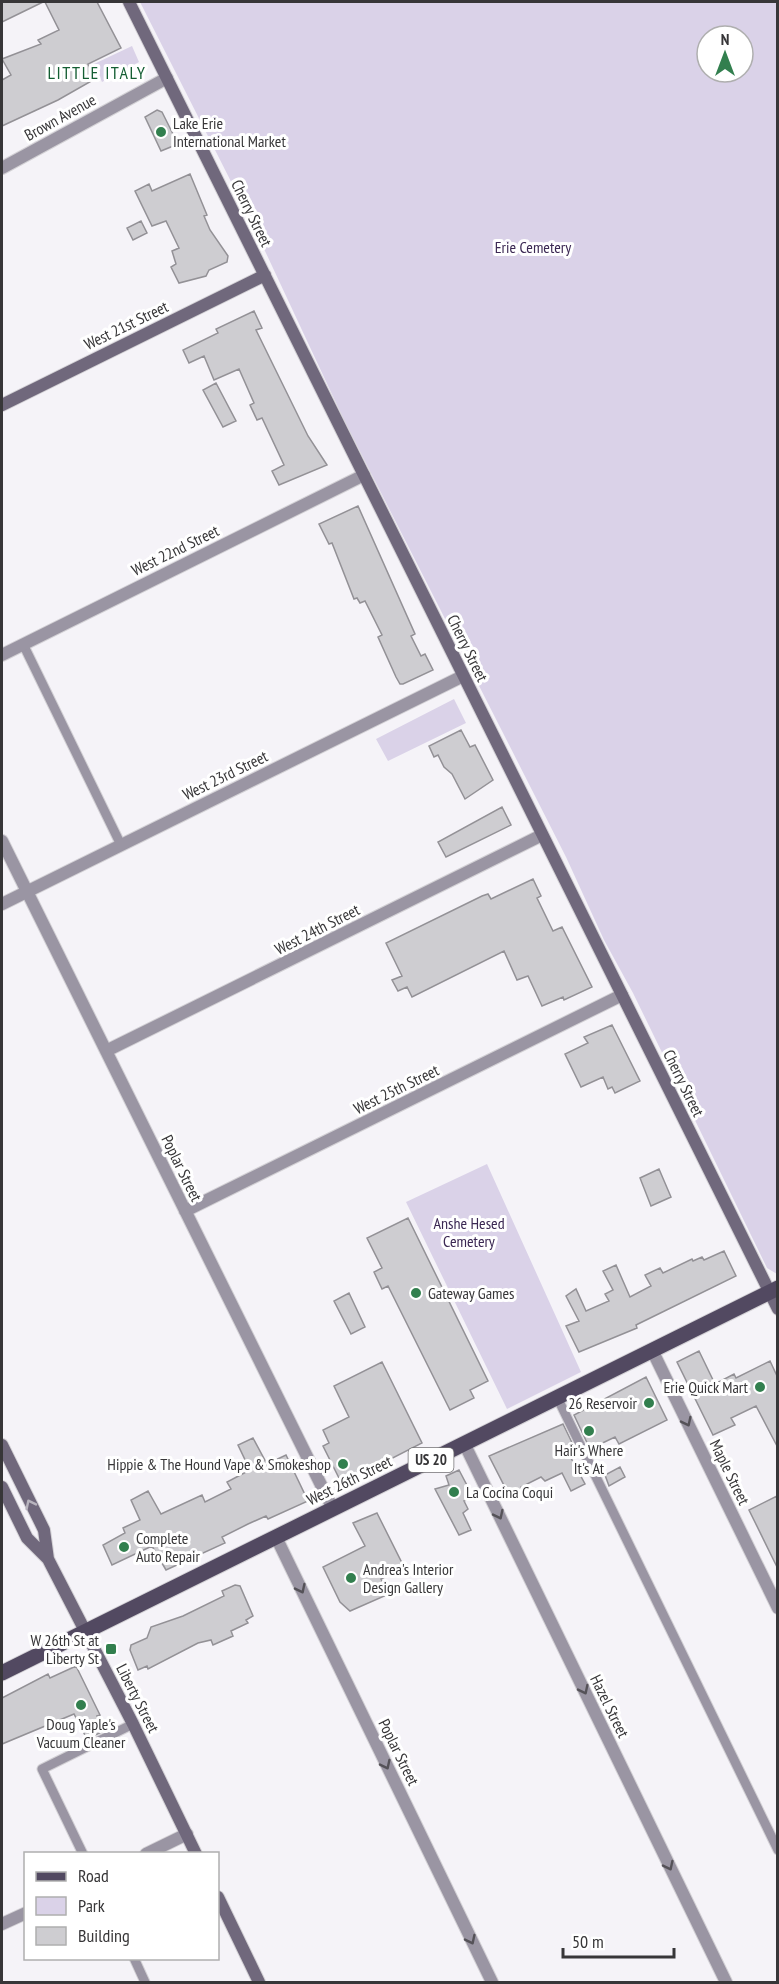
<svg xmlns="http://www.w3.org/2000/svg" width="779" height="1984" font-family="'PT Sans Narrow',sans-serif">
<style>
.green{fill:#dad2e8;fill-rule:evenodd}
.building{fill:#cecdd1;stroke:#939196;stroke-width:1.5}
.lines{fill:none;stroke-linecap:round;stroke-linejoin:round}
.lane-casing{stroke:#d3d1d5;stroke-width:11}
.street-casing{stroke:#d3d1d5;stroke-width:14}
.secondary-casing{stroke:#d3d1d5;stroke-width:14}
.primary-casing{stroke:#d3d1d5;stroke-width:17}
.lane{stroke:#9a95a3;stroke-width:9}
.street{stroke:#9a95a3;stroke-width:12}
.secondary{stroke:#70687c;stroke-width:12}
.primary{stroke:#524961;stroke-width:15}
.oneway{stroke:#555258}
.oneway2{stroke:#b8b4be}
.poi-dot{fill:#327f4e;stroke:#fff;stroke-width:2}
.labels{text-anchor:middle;stroke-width:6;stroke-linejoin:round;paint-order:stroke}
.shield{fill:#fff;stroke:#737274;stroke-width:1.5}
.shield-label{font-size:15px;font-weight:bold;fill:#373638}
.street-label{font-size:16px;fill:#373638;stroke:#fff}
.poi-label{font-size:16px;fill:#373638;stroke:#fff;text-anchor:start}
.park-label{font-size:16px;fill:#3b2853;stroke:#fff}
.neighbourhood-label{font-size:18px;letter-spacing:1.5px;fill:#145e33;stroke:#fff}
</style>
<rect width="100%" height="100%" fill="#f5f3f8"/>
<!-- green -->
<path class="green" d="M140,2H777V1274L767,1268L633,993L604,940L566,857L344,420L251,221ZM707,36H743V72H707Z
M132,46L139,62L102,82L94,64Z
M454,699L466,723L388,761L376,739Z
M487,1164L581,1372L507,1409L406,1202Z"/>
<!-- building -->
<path class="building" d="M2,2H43L2,22Z
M45,2H97L121,48L88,64L95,79L58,100L2,126V80L11,75L2,59L41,44L38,40L59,30Z
M157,110L162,112L178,144L161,151L145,117Z
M190,174L207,215L204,216L210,230L228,256L227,262L209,270L206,276L179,283L171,267L176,264L172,251L179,248L166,221L152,226L135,191L149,184L152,191Z
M141,221L147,233L133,240L127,228Z
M254,311L262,328L256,330L308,436L327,465L279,485L272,471L284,465L262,418L257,420L250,405L254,403L239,369L214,380L204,356L189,363L183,350L218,333L216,329Z
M216,383L236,421L223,427L203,390Z
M358,506L415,634L411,636L421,656L425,654L433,670L403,684H400L396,677L378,637L382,635L365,601L360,603L357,598L354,599L332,543L329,544L319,524Z
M461,730L470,747L475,745L493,780L465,799L452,774L444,767L438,755L434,757L429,746Z
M502,807L511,825L446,857L438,842Z
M533,879L541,896L537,898L553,931L562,927L592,987L564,1000L563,997L542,1006L528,976L517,980L504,951L412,997L407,987L398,991L392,980L402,976L386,943L482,896L488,894L491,899Z
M612,1025L640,1081L615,1093L612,1087L608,1089L603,1077L581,1087L565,1054L588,1043L584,1037Z
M659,1169L671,1197L651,1206L640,1178Z
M408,1218L488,1381L470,1390L474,1398L450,1410L388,1286L382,1289L374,1272L382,1268L367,1238Z
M724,1251L736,1276L636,1325L637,1328L579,1352L566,1326L579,1321L566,1296L576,1289L586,1311L609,1301L605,1294L613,1290L603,1271L616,1265L630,1297L651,1286L645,1275L660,1268L663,1273L692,1259L693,1261L702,1257L704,1260Z
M349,1293L365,1327L351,1334L334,1301Z
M699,1351L715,1384L734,1374L736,1378L770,1361L777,1376V1446L756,1406L731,1418L735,1425L713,1435L677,1362Z
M382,1362L422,1443L342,1484L323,1446L329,1443L323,1430L349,1417L334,1386Z
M646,1377L667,1420L619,1444L615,1437L590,1449L574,1415Z
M563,1424L577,1453L570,1456L585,1484L571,1491L562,1473L545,1481L541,1477L521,1487L523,1492L511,1499L489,1456Z
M253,1438L267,1464L286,1455L308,1501L268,1519L266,1516L248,1524L222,1537L225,1543L166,1570L152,1546L112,1565L103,1545L125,1533L123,1528L140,1520L131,1500L148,1491L161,1514L202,1495L205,1502L231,1489L227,1482L246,1472L245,1468L248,1466L238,1445Z
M620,1467L625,1477L609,1486L605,1475Z
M459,1470L471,1493L469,1494L471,1498L464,1501L468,1509L463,1513L471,1530L459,1535L435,1489L449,1485L446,1476Z
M777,1496V1567L749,1510Z
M377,1513L404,1567L381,1579L389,1594L350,1611L340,1602L323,1567L365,1546L353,1523Z
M235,1585L240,1586L253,1616L246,1620L248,1623L231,1631L233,1636L213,1645L211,1640L198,1643L148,1669L147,1666L138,1670L130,1650L131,1645L147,1638L151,1627L183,1616L224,1596L222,1591Z
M76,1666L100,1715L97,1716L104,1731L87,1739L74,1714L2,1744V1698L48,1674L50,1678Z"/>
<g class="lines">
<defs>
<path id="lane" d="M23,644L121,845
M557,1397L778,1850
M83,1854L42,1769L133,1724
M134,1958L145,1982"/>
<path id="street" d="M2,168L167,78
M2,655L364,475
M2,841L333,1509
M2,904L463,676
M106,1051L542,835
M185,1211L622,995
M652,1350L778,1608
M464,1443L726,1982
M276,1537L492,1982
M146,1854L187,1834
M2,1924L26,1913"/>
<path id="secondary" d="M129,2L778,1309
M2,405L265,275
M2,1445L44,1530L48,1559
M2,1487L27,1538L48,1559L133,1724L196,1854
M218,1897L259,1982"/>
<path id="primary" d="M2,1673L778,1288"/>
</defs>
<!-- lane casing -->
<use href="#lane" class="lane-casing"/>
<!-- street casing -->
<use href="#street" class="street-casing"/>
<!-- secondary casing -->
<use href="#secondary" class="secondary-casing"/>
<!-- primary casing -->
<use href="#primary" class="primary-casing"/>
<!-- lane -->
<use href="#lane" class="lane"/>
<!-- street -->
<use href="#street" class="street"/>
<!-- secondary -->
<use href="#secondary" class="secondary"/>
<!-- primary -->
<use href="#primary" class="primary"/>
</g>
<!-- one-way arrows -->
<defs><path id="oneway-chevron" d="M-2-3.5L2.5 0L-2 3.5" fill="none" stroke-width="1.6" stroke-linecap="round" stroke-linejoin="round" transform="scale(1.5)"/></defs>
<g class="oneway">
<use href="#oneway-chevron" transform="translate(687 1422) rotate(64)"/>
<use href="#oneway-chevron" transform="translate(499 1515) rotate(64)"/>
<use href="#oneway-chevron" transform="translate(301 1589) rotate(64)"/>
<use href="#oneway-chevron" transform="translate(584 1690) rotate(64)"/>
<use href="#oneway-chevron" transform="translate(386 1765) rotate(64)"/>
<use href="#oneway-chevron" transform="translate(669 1866) rotate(64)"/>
<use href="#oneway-chevron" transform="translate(471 1940) rotate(64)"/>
</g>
<use class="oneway2" href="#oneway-chevron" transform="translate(30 1504) rotate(-116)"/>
<!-- markers -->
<g class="poi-dot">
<circle cx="161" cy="132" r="6"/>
<circle cx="416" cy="1293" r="6"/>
<circle cx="760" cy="1387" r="6"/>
<circle cx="649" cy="1403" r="6"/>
<circle cx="589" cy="1431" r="6"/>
<circle cx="343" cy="1464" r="6"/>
<circle cx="454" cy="1492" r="6"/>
<circle cx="124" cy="1547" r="6"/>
<circle cx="351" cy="1578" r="6"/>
<rect x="105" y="1643" width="12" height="12" rx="3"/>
<circle cx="81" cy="1705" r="6"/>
</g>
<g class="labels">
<!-- shield labels -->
<rect class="shield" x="408.5" y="1448" width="45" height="24" rx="4.5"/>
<g class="shield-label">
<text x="431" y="1465">US 20</text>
</g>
<!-- street labels -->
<g class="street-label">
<text transform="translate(60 117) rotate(-29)" y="6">Brown Avenue</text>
<text transform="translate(252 213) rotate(64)" y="6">Cherry Street</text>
<text transform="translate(126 325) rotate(-26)" y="6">West 21st Street</text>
<text transform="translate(175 550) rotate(-26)" y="6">West 22nd Street</text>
<text transform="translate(468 648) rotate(64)" y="6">Cherry Street</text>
<text transform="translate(225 775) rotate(-26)" y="6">West 23rd Street</text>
<text transform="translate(317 929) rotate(-27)" y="6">West 24th Street</text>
<text transform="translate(684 1083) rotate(64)" y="6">Cherry Street</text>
<text transform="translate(396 1089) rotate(-26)" y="6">West 25th Street</text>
<text transform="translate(182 1168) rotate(64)" y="6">Poplar Street</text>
<text transform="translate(730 1472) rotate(64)" y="6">Maple Street</text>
<text transform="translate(349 1480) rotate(-26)" y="6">West 26th Street</text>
<text transform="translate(138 1698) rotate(63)" y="6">Liberty Street</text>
<text transform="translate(610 1706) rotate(64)" y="6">Hazel Street</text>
<text transform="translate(399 1752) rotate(64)" y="6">Poplar Street</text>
</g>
<!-- poi labels -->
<g class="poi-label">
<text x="173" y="129">Lake Erie<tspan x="173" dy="18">International Market</tspan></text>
<text x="428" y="1299">Gateway Games</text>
<text x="748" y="1393" text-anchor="end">Erie Quick Mart</text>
<text x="637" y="1409" text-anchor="end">26 Reservoir</text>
<text x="589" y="1456" text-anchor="middle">Hair's Where<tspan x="589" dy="18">It's At</tspan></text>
<text x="331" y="1470" text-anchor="end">Hippie &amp; The Hound Vape &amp; Smokeshop</text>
<text x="466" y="1498">La Cocina Coqui</text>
<text x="136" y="1544">Complete<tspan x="136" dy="18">Auto Repair</tspan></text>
<text x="363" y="1575">Andrea's Interior<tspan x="363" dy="18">Design Gallery</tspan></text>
<text x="99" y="1646" text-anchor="end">W 26th St at<tspan x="99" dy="18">Liberty St</tspan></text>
<text x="81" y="1730" text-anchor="middle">Doug Yaple's<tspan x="81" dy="18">Vacuum Cleaner</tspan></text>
</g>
<!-- park labels -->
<g class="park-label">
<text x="533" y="253">Erie Cemetery</text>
<text x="469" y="1229">Anshe Hesed<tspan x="469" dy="18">Cemetery</tspan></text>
</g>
<!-- neighbourhood labels -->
<g class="neighbourhood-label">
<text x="97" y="79">LITTLE ITALY</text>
</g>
</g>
<!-- border -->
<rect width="779" height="1984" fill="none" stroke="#373638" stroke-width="6"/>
<!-- legend -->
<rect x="24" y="1852" width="195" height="108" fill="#ffffff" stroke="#afafaf" stroke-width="1.5"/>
<rect x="36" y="1872" width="30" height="9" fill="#524961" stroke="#afafaf" stroke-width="1.5"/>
<text x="78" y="1882" font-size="18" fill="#373638">Road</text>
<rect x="36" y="1897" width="30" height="18" fill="#dad2e8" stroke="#afafaf" stroke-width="1.5"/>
<text x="78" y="1912" font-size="18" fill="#373638">Park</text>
<rect x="36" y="1927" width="30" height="18" fill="#cecdd1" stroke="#afafaf" stroke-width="1.5"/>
<text x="78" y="1942" font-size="18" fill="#373638">Building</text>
<!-- north arrow -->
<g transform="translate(725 54)"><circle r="28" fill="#ffffff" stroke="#afafaf" stroke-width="1.5"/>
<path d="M0-4.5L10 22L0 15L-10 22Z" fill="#327f4e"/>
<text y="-9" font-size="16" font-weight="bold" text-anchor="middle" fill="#373638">N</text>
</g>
<!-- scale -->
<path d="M563 1948v9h111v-9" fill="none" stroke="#373638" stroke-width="3"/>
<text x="572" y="1948" font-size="18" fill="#373638" stroke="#ffffff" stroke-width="4.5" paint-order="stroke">50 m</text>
</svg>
